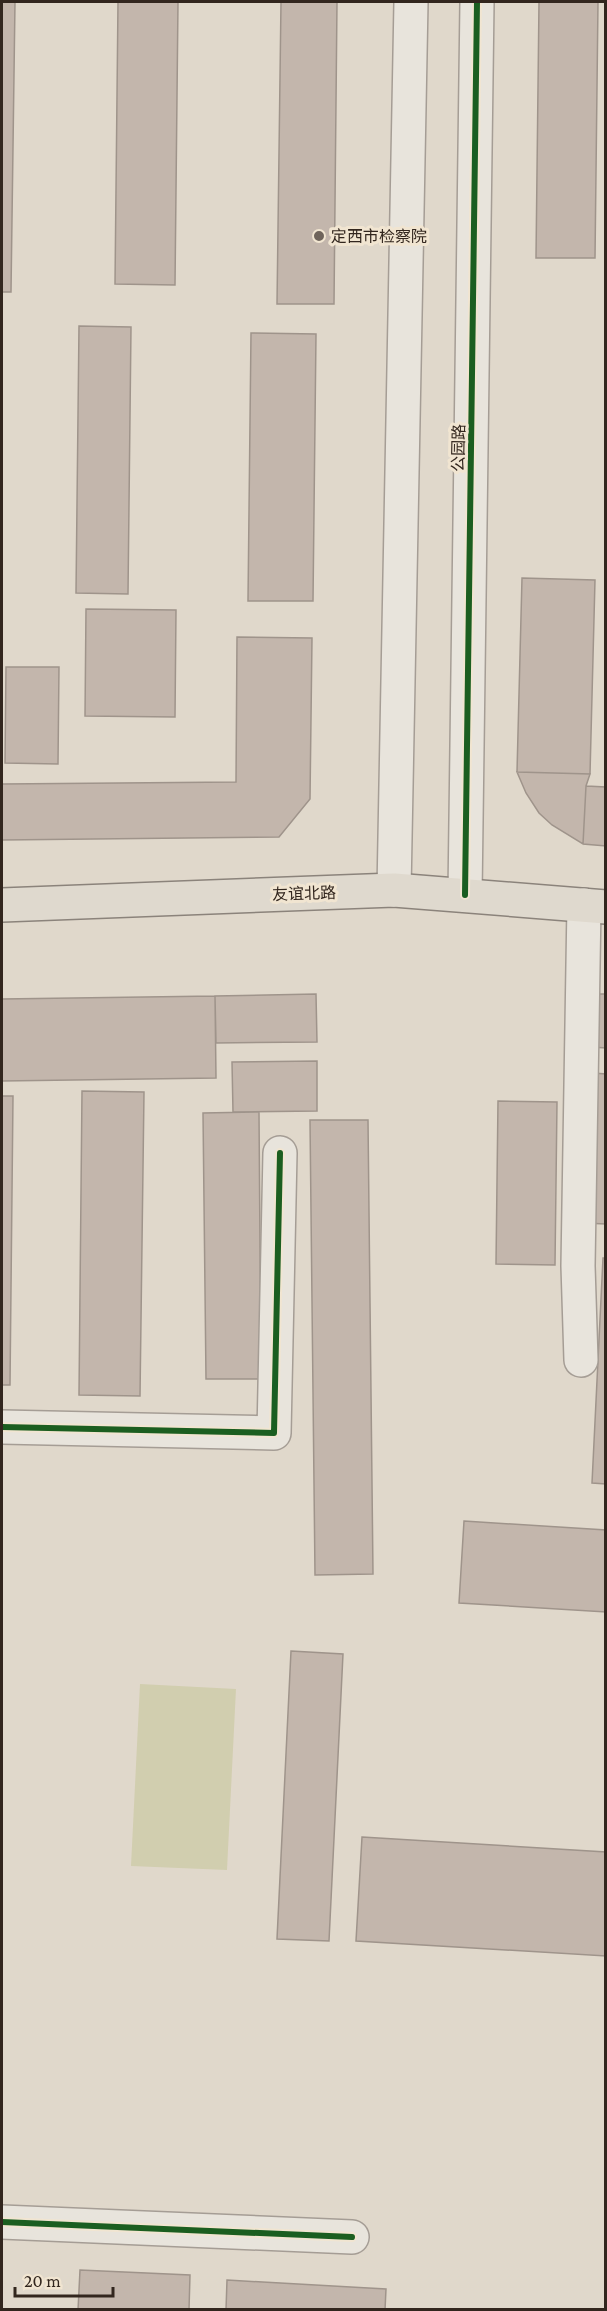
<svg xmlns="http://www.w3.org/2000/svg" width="607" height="2311" font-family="'Crimson Pro','Noto Sans SC',serif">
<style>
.green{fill:#d1ceaf}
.building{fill:#c3b6ac;stroke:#9f948b;stroke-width:1.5}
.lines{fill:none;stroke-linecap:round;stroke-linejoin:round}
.minor-casing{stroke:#a59d95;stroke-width:36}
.major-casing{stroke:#8b837b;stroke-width:36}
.minor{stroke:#e8e4dc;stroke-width:33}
.major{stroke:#dfd9ce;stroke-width:33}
.cycleway-casing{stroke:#f1e5d1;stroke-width:10}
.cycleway{stroke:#1b5e20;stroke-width:6}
.poi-dot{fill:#6f645b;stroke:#f1e5d1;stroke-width:2}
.labels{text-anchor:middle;stroke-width:6;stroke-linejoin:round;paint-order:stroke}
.poi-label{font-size:16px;fill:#32261e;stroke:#f1e5d1;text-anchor:start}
.street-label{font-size:16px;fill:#32261e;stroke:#f1e5d1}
</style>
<rect width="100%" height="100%" fill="#e0d8cb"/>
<!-- green -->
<path class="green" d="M140,1684L236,1689L227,1870L131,1866Z"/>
<!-- building -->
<path class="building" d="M2,2H15L11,292H2Z
M118,2H178L175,285L115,284Z
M281,2H337L334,304H277Z
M539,2H598L595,258H536Z
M79,326L131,327L128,594L76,593Z
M251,333L316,334L313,601H248Z
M522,578L595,580L590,774L517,772Z
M86,609L176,610L175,717L85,716Z
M237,637L312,638L310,799L279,837L2,840V784L236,782Z
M6,667H59L58,764L5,763Z
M517,772L590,774L586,786L583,844L552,825L539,813L526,793Z
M586,786L606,787V846L583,844Z
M316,994L317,1042L216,1043L215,996Z
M595,994H606V1048L591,1047Z
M215,996L216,1078L2,1081V999Z
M317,1061V1111L233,1112L232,1062Z
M593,1073L606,1074V1224L583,1223Z
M82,1091L144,1092L140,1396L79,1395Z
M2,1096H13L10,1385H2Z
M498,1101L557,1102L555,1265L496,1264Z
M259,1112L261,1379H206L203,1113Z
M310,1120H368L373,1574L315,1575Z
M603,1258H606V1484L592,1483Z
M464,1521L606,1530V1612L459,1603Z
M291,1651L343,1654L329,1941L277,1939Z
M362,1837L606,1852V1956L356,1941Z
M80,2270L190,2275L189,2310H78Z
M227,2280L386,2289L385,2310H226Z"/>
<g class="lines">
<defs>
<path id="minor" d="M394,890L411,2
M465,895L477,2
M581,1360L578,1266L584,905
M2,1427L274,1433L280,1153
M2,2222L352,2237"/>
<path id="major" d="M2,905L394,890L606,907"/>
</defs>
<!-- minor casing -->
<use href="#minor" class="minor-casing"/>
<!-- major casing -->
<use href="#major" class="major-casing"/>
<!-- minor -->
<use href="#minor" class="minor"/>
<!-- major -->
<use href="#major" class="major"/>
<defs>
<path id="cycleway" d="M465,895L477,2
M2,1427L274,1433L280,1153
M2,2222L352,2237"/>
</defs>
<!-- cycleway casing -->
<use href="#cycleway" class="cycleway-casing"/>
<!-- cycleway -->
<use href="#cycleway" class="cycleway"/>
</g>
<!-- markers -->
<circle class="poi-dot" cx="319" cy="236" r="6"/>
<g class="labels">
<!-- poi labels -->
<g class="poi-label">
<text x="331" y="242">定西市检察院</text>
</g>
<!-- street labels -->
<g class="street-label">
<text transform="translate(458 448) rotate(-89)" y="6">公园路</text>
<text transform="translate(304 893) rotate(-2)" y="6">友谊北路</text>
</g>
</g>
<!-- border -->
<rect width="607" height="2311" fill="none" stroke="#32261e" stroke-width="6"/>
<!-- scale -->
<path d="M15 2287v9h98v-9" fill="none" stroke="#32261e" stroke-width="3"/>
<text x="24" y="2287" font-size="18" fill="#32261e" stroke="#f1e5d1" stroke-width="4.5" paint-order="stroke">20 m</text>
</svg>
